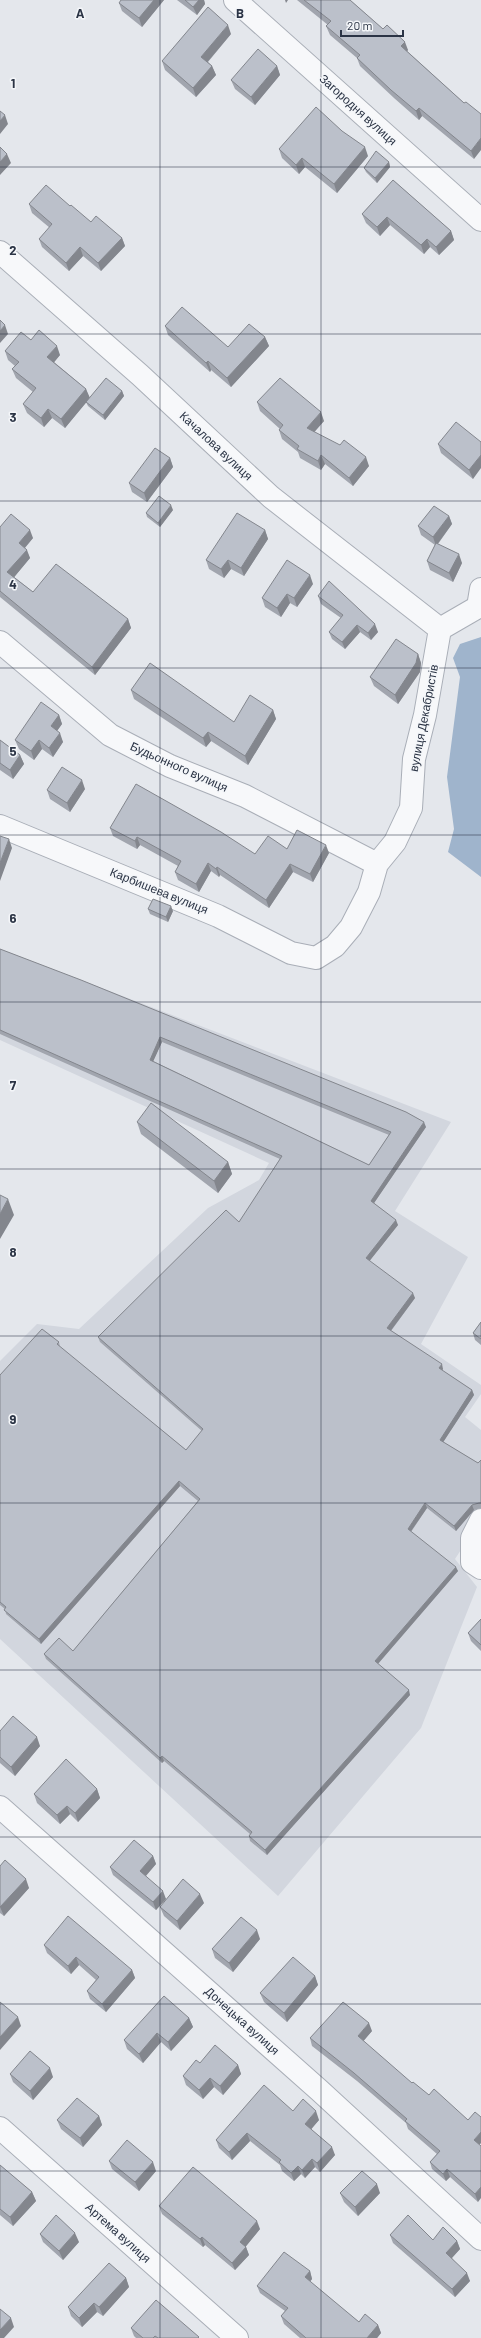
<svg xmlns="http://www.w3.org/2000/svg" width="481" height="2338" font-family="Barlow,sans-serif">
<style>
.built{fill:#d2d6de}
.water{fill:#9fb4cc}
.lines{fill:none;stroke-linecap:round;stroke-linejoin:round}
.minor-casing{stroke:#a9aeb7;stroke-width:24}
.minor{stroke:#f7f8fa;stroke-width:22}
.wall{fill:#a1a5ae;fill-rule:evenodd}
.shaded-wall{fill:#83868d}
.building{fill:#bbc0ca;stroke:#83868d;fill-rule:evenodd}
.grid{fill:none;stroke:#2b3445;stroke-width:1;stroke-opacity:0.55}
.labels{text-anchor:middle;stroke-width:3;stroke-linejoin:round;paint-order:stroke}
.street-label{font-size:12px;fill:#2b3445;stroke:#f4f6f9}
.grid-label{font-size:13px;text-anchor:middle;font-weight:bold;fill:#2b3445;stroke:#f4f6f9;stroke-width:3;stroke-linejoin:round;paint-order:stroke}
</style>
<rect width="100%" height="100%" fill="#e4e7ec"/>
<!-- built -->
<path class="built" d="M0,949L451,1122L395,1211L468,1257L421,1344L481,1385V1394L465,1417L481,1430V1519L455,1559L477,1587L421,1728L278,1896L0,1639V1361L37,1324L79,1329L208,1208L259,1180L269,1163L0,1040Z"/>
<!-- water -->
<path class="water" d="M481,637V877L448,852L454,829L447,777L460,677L453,658L460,644Z"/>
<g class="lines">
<defs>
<path id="minor" d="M235,0L481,220
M0,252L140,375L271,497L440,629
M0,642L110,735L170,766L245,796L377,864
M0,826L218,916L291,953L316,958L335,946L351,927L369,892L377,864L395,842L411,808L414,759L425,715L440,629L478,607L481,589
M481,1520L472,1538V1562L481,1568
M0,1807L319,2090L481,2239
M0,2128L237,2338"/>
</defs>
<!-- minor casing -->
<use href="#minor" class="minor-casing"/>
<!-- minor -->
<use href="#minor" class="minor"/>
</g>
<!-- wall -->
<path class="wall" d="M164,0L142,27L122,11L119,3Z
M177,0H204L205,4L197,15Z
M297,0H350L383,29L408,50L407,51L464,103L474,159L422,116L419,120L394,98L360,66L357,58L330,35L326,26L328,25Z
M231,34L208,62L212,66L216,75L196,97L165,70L162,61Z
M277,66L280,75L255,105L235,89L231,80Z
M279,149L368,156L337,193L305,167L299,174L282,158Z
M389,162L390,167L377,183L366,172L364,168Z
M393,180L451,231L454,240L439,255L430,247L424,254L390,225L380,236L366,223L362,214Z
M29,204L70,206L91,222L122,238L125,246L101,271L83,256L69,271L42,247L39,239L50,228L32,213Z
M165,326L228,347L265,337L269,346L231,387L211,370L210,372L168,335Z
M31,340L60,355L54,362L86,389L89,398L122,391L124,396L105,420L88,406L86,402L65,428L52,418L44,427L27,413L23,404L33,392L16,378L12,369L15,366L8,360L5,351Z
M257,402L324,421L314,432L369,466L353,486L325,464L321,470L300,458L298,452L282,439L279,430L280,429L260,411Z
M481,442L473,479L441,453L438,444Z
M170,458L173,467L147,502L132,492L129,483Z
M173,510L160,527L147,517L146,513Z
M449,516L452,524L438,544L462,563L453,582L430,570L427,561L435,545L421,535L418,526Z
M0,527L33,538L25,548L30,558L14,577L33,592L128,619L131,628L95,675L0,597Z
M265,530L268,539L244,576L231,569L224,578L209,569L206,560Z
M313,584L297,607L290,603L281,617L265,607L262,598Z
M318,596L378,632L371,640L360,632L345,649L332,639L329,632L341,618L321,604Z
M418,654L421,663L420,672L398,704L374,686L370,677Z
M131,690L234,722L273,710L276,719L248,765L211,741L206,747L134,699Z
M59,715L62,724L57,731L63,742L53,757L42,749L34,760L19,749L15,740Z
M0,740L20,755L24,764L13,779L0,770Z
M85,789L70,812L50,799L47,790Z
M110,828L255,854L287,849L329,853L313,882L293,872L269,908L220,875L219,877L211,871L199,892L178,880L175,872L178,866L140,845L137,849L113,836Z
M148,909L173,911L168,922L150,914Z
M0,949L426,1127L374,1203L398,1225L369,1261L415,1298L391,1331L443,1369L442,1371L472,1390L474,1395L443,1442L478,1463L481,1460V1508L474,1510L456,1531L427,1508L411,1532L458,1571L378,1664L410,1695L267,1855L250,1841L249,1836L250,1834L164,1761L162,1763L46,1659L44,1654L73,1651L198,1501L180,1486L41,1644L6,1614L5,1609L0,1605V1375L59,1342L60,1347L186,1450L202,1431L100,1342L98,1337L239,1222L280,1159L0,1034ZM162,1042L389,1135L369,1165L153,1061Z
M137,1122L228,1162L232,1174L218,1193L141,1134Z
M481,1322V1345L475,1340L473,1333Z
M481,1619V1651L471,1641L468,1633Z
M0,1731L40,1746L15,1776L0,1763Z
M97,1789L100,1798L78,1822L70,1814L60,1824L37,1803L34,1794Z
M153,1856L156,1864L146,1876L166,1899L156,1910L113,1875L110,1867Z
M0,1866L29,1888L4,1916L0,1913Z
M204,1903L180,1930L164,1916L160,1907Z
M260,1939L233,1972L215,1958L212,1949Z
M44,1945L132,1970L135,1978L106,2012L90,1999L87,1991L96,1980L79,1965L71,1974L47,1953Z
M315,1976L318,1985L287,2022L264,2002L260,1993Z
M189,2018L193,2027L171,2051L161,2042L143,2063L127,2049L124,2040Z
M372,2031L363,2041L479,2145L478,2202L450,2177L446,2181L432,2169L430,2162L437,2154L408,2129L406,2123L357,2081L312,2046L310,2038Z
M238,2065L241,2074L223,2095L214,2087L203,2099L186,2085L183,2076Z
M10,2074L53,2077L33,2100L13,2082Z
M293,2111L319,2120L311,2129L335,2155L320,2172L315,2167L305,2178L301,2174L294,2181L282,2171L280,2165L250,2141L232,2160L219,2148L216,2140Z
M99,2116L102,2125L83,2147L61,2129L57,2120Z
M109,2161L156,2171L139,2191L112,2169Z
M0,2165L32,2192L36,2201L13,2226L0,2215Z
M340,2193H380L358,2216L344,2202Z
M159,2206L260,2229L245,2247H246L249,2255L235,2270L205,2245L203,2247L162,2214Z
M40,2234L79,2242L63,2260L43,2242Z
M390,2235L433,2240L457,2241L460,2249L452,2258L470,2281L455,2297L393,2243Z
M310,2271L312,2279L310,2282L359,2322L378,2325L381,2333L377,2338H300L284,2324L281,2316L285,2311L260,2293L257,2286Z
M126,2278L129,2287L103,2316L97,2312L82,2327L71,2316L68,2307Z
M131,2328L199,2337V2338H136L134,2336Z"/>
<!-- shaded-wall -->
<path class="shaded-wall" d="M154,0H164L142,27L139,18Z
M199,0H204L205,4L197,15L193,7Z
M285,0H288L286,3Z
M228,25L231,34L204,66L201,57Z
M405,42L408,50L404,55L401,46Z
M212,66L216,75L196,97L193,88Z
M277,66L280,75L255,105L251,97Z
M419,108L422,116L419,120L416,111Z
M5,115L8,124L0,134V121Z
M481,138V150L474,159L471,151Z
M365,147L368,156L337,193L334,184Z
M7,154L11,163L0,175V162Z
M302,158L305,167L299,174L296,165Z
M389,162L390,167L377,183L375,178Z
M387,217L390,225L380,236L377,227Z
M451,231L454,240L439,255L436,247Z
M122,238L125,246L101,271L98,263Z
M427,239L430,247L424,254L421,245Z
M80,247L83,256L69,271L66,263Z
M5,325L8,334L0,343V331Z
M265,337L269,346L231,387L227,378Z
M57,346L60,355L51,366L47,357Z
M208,361L211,370L210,372L206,363Z
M86,389L90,398L65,428L61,419Z
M122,391L124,396L105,420L103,415Z
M48,409L52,418L44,427L41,418Z
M321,412L324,421L310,437L307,428Z
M321,455L325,464L321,470L318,461Z
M481,455V468L473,479L469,470Z
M366,457L369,466L353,486L349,478Z
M170,458L173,467L147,502L144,493Z
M171,505L173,510L160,527L158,523Z
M449,516L452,524L436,546L433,537Z
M30,530L33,538L22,551L19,543Z
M265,530L268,539L244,576L241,568Z
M27,550L30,558L11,581L7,572Z
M459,554L462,563L453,582L449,573Z
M228,560L231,569L224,578L221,569Z
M310,575L313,584L297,607L294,598Z
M287,594L290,603L281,617L277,608Z
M128,619L131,628L95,675L92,667Z
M375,624L378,632L371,640L368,633Z
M357,625L360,632L345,649L342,642Z
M418,654L421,663L420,672L398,704L395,695Z
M273,710L276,719L248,765L245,756Z
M59,715L62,724L54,735L51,726Z
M208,732L211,741L206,747L203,738Z
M60,733L63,742L53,757L49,748Z
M39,740L42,749L34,760L31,751Z
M20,755L24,764L13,779L10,770Z
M82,780L85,789L70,812L67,803Z
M137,837L140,845L137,849L135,841Z
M9,839L12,848L0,881V863Z
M326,845L329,853L313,882L310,874Z
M208,863L211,871L199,892L196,884Z
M290,864L293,872L269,908L266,900Z
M217,867L220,875L219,877L216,869Z
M171,906L173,911L168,922L166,917Z
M160,1037L162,1042L152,1064L150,1060Z
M424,1122L426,1127L372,1206L371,1201Z
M228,1162L232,1174L218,1193L214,1181Z
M8,1199L14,1215L0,1239V1214Z
M396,1220L398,1225L368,1263L366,1258Z
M413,1293L415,1298L389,1333L387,1328Z
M442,1364L443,1369L440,1373L439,1368Z
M472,1390L474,1395L442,1444L440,1440Z
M179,1481L180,1486L41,1644L39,1639Z
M425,1503L427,1508L409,1534L408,1529Z
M472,1505L474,1510L456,1531L454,1526Z
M456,1567L458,1571L376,1666L375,1661Z
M409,1690L410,1695L267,1855L265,1850Z
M37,1737L40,1746L15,1776L11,1767Z
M162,1756L164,1761L162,1763L160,1758Z
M97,1789L100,1798L78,1822L75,1813Z
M67,1806L70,1814L60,1824L57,1815Z
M153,1856L156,1864L143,1879L140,1871Z
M26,1879L29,1888L4,1916L0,1907Z
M163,1891L166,1899L156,1910L153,1902Z
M200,1894L204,1903L180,1930L177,1921Z
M257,1930L260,1939L233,1972L229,1963Z
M76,1957L79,1965L71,1974L68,1966Z
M132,1970L135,1978L106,2012L102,2004Z
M315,1976L318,1985L287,2022L284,2013Z
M18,2017L21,2026L0,2050V2037Z
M189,2018L193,2027L171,2051L168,2042Z
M369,2023L372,2031L361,2044L358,2036Z
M157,2033L161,2042L143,2063L139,2054Z
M238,2065L241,2074L223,2095L220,2086Z
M50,2068L53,2077L33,2100L30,2091Z
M210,2078L214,2087L203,2099L199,2090Z
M316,2111L319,2120L308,2133L305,2124Z
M99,2116L102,2125L83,2147L80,2138Z
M481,2132V2143L477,2148L474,2140Z
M247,2133L250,2141L232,2160L229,2152Z
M332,2147L335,2155L320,2172L317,2163Z
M312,2159L315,2167L305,2178L302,2170Z
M153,2162L156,2171L139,2191L135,2182Z
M298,2166L301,2174L294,2181L291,2173Z
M447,2169L450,2177L446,2181L443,2174Z
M377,2184L380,2193L358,2216L355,2207Z
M481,2187V2198L478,2202L475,2194Z
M32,2192L36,2201L13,2226L10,2217Z
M257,2221L260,2229L243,2250L240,2242Z
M75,2233L79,2242L63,2260L59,2251Z
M202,2237L205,2245L203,2247L200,2239Z
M457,2241L460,2249L449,2261L446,2253Z
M246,2247L249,2255L235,2270L232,2263Z
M310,2271L312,2279L307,2285L305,2277Z
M467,2273L470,2281L455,2297L452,2289Z
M126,2278L129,2287L103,2316L99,2307Z
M94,2303L97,2312L82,2327L79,2318Z
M11,2318L14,2327L4,2338H0V2330Z
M378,2325L381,2333L377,2338H367Z"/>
<!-- building -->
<path class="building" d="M121,0H154L139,18L119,3Z
M185,0H199L193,7Z
M304,0H350L383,29L387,25L405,42L401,46L464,103L466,102L481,114V138L471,151L419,108L416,111L391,90L357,58L360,55L326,26L331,21Z
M208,7L228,25L201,57L212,66L193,88L162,61Z
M258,49L277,66L251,97L231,80Z
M316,107L342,131L365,147L334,184L302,158L296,165L279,149Z
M0,111L5,115L0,121Z
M0,147L7,154L0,162Z
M376,151L389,162L375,178L364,168Z
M393,180L451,231L436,247L427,239L421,245L387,217L377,227L362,214Z
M46,185L70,206L71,205L91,222L96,216L122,238L98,263L80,247L66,263L39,239L52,224L29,204Z
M182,307L228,347L249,324L265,337L227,378L208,361L206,363L165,326Z
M0,320L5,325L0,331Z
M39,330L57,346L47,357L86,389L61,419L48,409L41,418L23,404L36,388L12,369L19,362L5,351L21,332L31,340Z
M106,378L122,391L103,415L86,402Z
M280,378L321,412L307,428L340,445L344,440L366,457L349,478L321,455L318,461L297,449L299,446L279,430L283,425L257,402Z
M456,422L481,442V455L469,470L438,444Z
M155,448L170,458L144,493L129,483Z
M159,496L171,505L158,523L146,513Z
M434,506L449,516L433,537L418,526Z
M237,513L265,530L241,568L228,560L221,569L206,560Z
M11,514L30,530L19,543L27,550L7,572L33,592L56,564L128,619L92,667L0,591V527Z
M436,543L459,554L449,573L427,561Z
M287,560L310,575L294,598L287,594L277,608L262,598Z
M329,581L375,624L368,633L357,625L342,642L329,632L343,615L318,596Z
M396,639L418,654L416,663L395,695L370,677Z
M150,663L234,722L250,695L273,710L245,756L208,732L203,738L131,690Z
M41,702L59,715L51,726L60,733L49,748L39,740L31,751L15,740Z
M0,740L20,755L10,770L0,763Z
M62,767L82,780L67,803L47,790Z
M136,784L221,832L255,854L268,836L287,849L297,830L326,845L310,874L290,864L266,900L217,867L216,869L208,863L196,884L175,872L181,861L137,837L135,841L110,828Z
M0,836L9,839L0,863Z
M153,899L171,906L166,917L148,909Z
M0,949L81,980L406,1112L424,1122L371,1201L396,1220L366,1258L413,1293L387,1328L442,1364L439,1368L472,1390L440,1440L478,1463L481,1460V1503H479L472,1505L454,1526L425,1503L408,1529L456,1567L375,1661L409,1690L265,1850L249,1836L252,1832L162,1756L160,1758L44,1654L59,1638L73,1651L200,1499L179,1481L39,1639L4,1610L6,1607L0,1602V1375L42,1329L59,1342L57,1344L186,1450L203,1429L98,1337L226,1210L239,1222L282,1156L0,1030ZM160,1037L391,1132L369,1165L150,1060Z
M151,1103L228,1162L214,1181L137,1122Z
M0,1195L8,1199L0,1214Z
M481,1322V1339L473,1333Z
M481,1619V1645L468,1633Z
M13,1716L37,1737L11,1767L0,1757V1731Z
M66,1759L97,1789L75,1813L67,1806L57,1815L34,1794Z
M134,1840L153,1856L140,1871L163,1891L153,1902L110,1867Z
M5,1860L26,1879L0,1907V1866Z
M183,1879L200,1894L177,1921L160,1907Z
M68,1916L132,1970L102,2004L87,1991L99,1977L76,1957L68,1966L44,1945Z
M241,1917L257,1930L229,1963L212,1949Z
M293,1957L315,1976L284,2013L260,1993Z
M164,1996L189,2018L168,2042L157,2033L139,2054L124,2040Z
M0,2002L18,2017L0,2037Z
M343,2002L369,2023L358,2036L412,2083L413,2082L429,2095L434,2089L468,2120L475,2112L481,2117V2132L474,2140L481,2146V2187L475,2194L447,2169L443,2174L430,2162L440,2151L405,2121L407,2119L354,2073L310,2038Z
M215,2045L238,2065L220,2086L210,2078L199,2090L183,2076L196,2060L200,2063Z
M30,2051L50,2068L30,2091L10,2074Z
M264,2085L293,2111L303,2099L316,2111L305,2124L332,2147L317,2163L312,2159L302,2170L298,2166L291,2173L279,2162L281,2160L247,2133L229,2152L216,2140Z
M77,2098L99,2116L80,2138L57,2120Z
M127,2140L153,2162L135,2182L109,2161Z
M0,2165L32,2192L10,2217L0,2209Z
M193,2167L257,2221L240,2242L246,2247L232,2263L202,2237L200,2239L159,2206Z
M362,2171L377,2184L355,2207L340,2193Z
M56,2215L75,2233L59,2251L40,2234Z
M408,2215L433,2240L443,2227L457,2241L446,2253L467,2273L452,2289L390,2235Z
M284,2252L310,2271L305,2277L359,2322L365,2314L378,2325L367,2338H306L281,2316L288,2308L257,2286Z
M109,2263L126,2278L99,2307L94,2303L79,2318L68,2307Z
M156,2300L199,2337L198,2338H158L155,2336L153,2338H143L131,2328Z
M0,2309L11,2318L0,2330Z"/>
<!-- grid -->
<path class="grid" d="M160,0V2338M321,0V2338M0,167H481M0,334H481M0,501H481M0,668H481M0,835H481M0,1002H481M0,1169H481M0,1336H481M0,1503H481M0,1670H481M0,1837H481M0,2004H481M0,2171H481"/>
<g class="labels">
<!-- street labels -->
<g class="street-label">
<text transform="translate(358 110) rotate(42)" y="4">Загородня вулиця</text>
<text transform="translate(216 446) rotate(43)" y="4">Качалова вулиця</text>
<text transform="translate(424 718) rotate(-79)" y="4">вулиця Декабристів</text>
<text transform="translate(179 767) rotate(24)" y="4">Будьонного вулиця</text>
<text transform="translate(159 891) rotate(22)" y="4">Карбишева вулиця</text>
<text transform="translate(242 2021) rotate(42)" y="4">Донецька вулиця</text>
<text transform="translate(118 2233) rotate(42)" y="4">Артема вулиця</text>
</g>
</g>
<g class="grid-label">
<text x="80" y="18">A</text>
<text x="240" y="18">B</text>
<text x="13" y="88">1</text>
<text x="13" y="255">2</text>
<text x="13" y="422">3</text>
<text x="13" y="589">4</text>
<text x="13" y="756">5</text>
<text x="13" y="923">6</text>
<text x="13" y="1090">7</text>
<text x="13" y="1257">8</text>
<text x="13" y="1424">9</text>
</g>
<!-- scale -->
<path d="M341 30v6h62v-6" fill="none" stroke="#2b3445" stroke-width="2"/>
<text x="347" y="30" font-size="12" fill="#2b3445" stroke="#f4f6f9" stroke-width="3" paint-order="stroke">20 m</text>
</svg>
